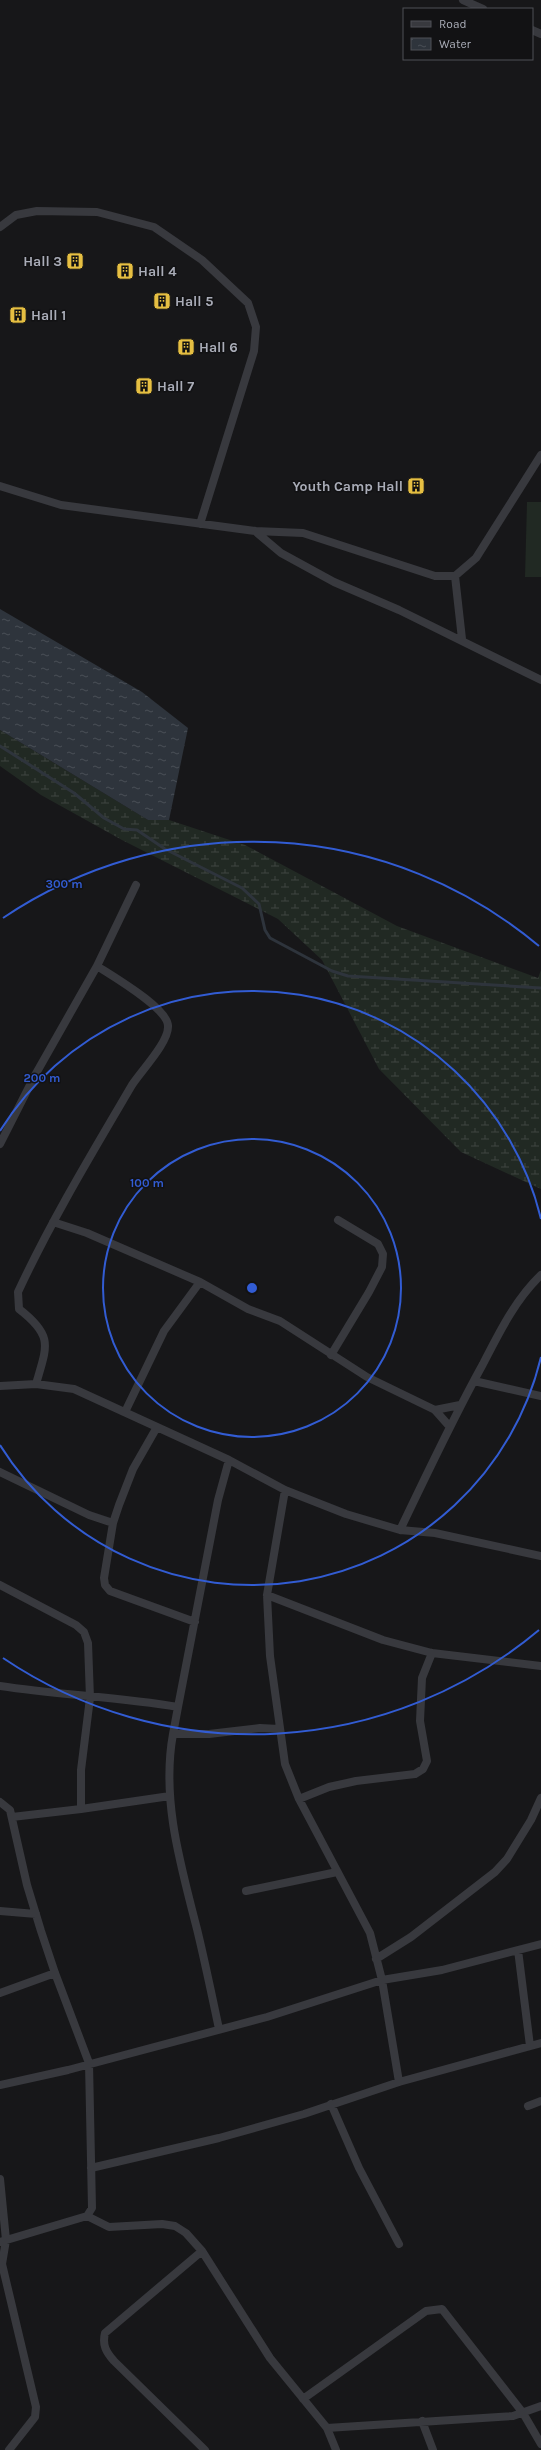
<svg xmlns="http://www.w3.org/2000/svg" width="541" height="2450" font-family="Karla,sans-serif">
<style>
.grass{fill:#212923}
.wetland{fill:url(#wetland-marsh)}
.water{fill:url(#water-ripples)}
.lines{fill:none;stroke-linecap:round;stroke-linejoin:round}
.stream{stroke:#2e343c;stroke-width:3}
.minor{stroke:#38393e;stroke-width:8}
.ring{fill:none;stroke:#325cd3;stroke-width:2}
.labels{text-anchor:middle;stroke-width:3;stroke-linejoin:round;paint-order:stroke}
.poi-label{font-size:14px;font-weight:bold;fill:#aaadb8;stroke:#121214;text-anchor:start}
.centre{fill:#325cd3;stroke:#121214;stroke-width:2}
.ring-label{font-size:12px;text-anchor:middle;font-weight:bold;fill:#325cd3;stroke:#121214;stroke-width:3;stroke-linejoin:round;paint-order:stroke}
</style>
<defs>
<pattern id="wetland-marsh" width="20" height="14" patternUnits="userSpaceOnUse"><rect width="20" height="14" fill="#212923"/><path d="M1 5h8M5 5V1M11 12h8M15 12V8" fill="none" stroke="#3f4541"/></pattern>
<pattern id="water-ripples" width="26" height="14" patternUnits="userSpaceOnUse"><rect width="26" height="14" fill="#2e343c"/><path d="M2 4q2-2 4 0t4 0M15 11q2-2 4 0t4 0" fill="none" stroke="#4a4f56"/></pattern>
</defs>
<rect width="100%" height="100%" fill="#171719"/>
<!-- grass -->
<path class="grass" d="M527,502H541V577H525Z"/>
<!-- wetland -->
<path class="wetland" d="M0,730L148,820H169L245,845L397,926L538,978L541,970V1189L461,1152L379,1069L322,960L278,919L122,840L41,795L0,766Z"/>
<!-- water -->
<path class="water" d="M0,609L142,692L188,728L169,820H148L0,730Z"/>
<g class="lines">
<!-- stream -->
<path class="stream" d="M0,746L74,793L104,818L124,829L137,830L165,849L242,888L259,904L265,930L270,938L332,971L348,976L541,988"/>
<!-- minor -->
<path class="minor" d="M463,0L483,9
M532,30L541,34
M0,227L16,215L37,211L97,212L154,227L202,260L248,303L256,327L254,351L200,524
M0,486L61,505L255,531L303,533L435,576H455L476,558L541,455
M255,531L281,553L334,582L399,610L541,680
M455,576L462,639
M0,1144L34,1077L97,966L136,885
M53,1222L87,1233L200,1282L248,1309L280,1321L367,1377L435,1410L450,1427
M331,1355L369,1292L382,1267L383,1254L378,1244L338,1220
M474,1381L541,1396
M36,1384C47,1346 54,1336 19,1309L18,1292C51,1221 92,1153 132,1085C141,1071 169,1042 168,1026C168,1008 112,976 97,966
M0,1386L36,1384L74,1389L229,1460L285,1490L346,1514L400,1530L435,1533L541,1556
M435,1410L460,1405
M125,1412L164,1331L200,1282
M157,1427L133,1469L119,1505L113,1523L104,1578L105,1585L110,1591L195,1622
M0,1472L89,1515L113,1523
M285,1490L267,1595L270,1656L285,1764L299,1799L370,1933L382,1980L399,2082
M400,1530C427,1474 453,1418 483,1364C499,1333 515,1300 541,1275
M0,1585L76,1625L84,1632L88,1643L90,1698L81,1770V1809L12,1817
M267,1595L383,1640L432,1653L541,1666
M0,1686C59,1695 119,1697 178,1707L173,1734H209L260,1728L279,1729
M178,1707L218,1500L229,1460
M173,1734C161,1800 181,1866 197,1929C205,1962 212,1996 219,2029
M299,1799L329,1787L356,1781L415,1774L423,1769L427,1761L420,1721L422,1678L432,1653
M0,1802L10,1810L27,1885L41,1931L55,1973L89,2063L92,2208L87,2216L0,2242
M81,1809L170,1796
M246,1891L337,1872
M0,1911L36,1914
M518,1950L530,2046
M376,1959L411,1937L495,1872L507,1859L531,1820L541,1798
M0,1993L55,1973
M0,2085L68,2070L267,2017L382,1980L442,1970L541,1944
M331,2104L359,2168L399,2244
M528,2106L541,2101
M91,2168L219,2138L304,2114L399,2082L541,2043
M0,2179L6,2240L2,2264L36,2407L35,2417L9,2450
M87,2216L109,2227L162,2224L175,2226L186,2233L202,2251L270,2358L327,2428L336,2450
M202,2251L105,2333C102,2345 106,2352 114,2361L205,2450
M303,2399L426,2311L442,2309L523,2413L541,2444
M422,2421L433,2450
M327,2428L513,2416L541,2406"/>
</g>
<!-- distance rings -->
<g class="ring">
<circle cx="252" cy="1288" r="149"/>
<path d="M541 1357A297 297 0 0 1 0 1445M0 1131A297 297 0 0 1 541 1219"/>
<path d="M539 1630A446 446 0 0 1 3 1658M3 918A446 446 0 0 1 539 946"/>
</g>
<!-- icons -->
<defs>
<symbol id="building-square" viewBox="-11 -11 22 22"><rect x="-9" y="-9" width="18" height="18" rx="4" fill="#e6bf42" stroke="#121214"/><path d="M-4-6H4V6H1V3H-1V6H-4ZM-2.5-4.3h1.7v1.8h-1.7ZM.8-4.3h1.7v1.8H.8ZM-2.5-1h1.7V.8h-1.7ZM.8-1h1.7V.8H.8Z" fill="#111"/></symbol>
</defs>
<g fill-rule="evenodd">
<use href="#building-square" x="65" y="251" width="20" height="20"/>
<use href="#building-square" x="115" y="261" width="20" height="20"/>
<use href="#building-square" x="152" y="291" width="20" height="20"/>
<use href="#building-square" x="8" y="305" width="20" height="20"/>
<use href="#building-square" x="176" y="337" width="20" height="20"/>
<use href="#building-square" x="134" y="376" width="20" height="20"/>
<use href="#building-square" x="406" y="476" width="20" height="20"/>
</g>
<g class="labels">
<!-- poi labels -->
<g class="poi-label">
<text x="62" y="266" text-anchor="end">Hall 3</text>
<text x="138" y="276">Hall 4</text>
<text x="175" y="306">Hall 5</text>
<text x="31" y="320">Hall 1</text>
<text x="199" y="352">Hall 6</text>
<text x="157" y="391">Hall 7</text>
<text x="403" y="491" text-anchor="end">Youth Camp Hall</text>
</g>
</g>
<circle cx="252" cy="1288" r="6" class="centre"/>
<g class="ring-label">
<text x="64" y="888">300 m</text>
<text x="42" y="1082">200 m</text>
<text x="147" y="1187">100 m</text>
</g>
<!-- legend -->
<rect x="403" y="8" width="130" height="52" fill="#121214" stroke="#4f5056"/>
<rect x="411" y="21" width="20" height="6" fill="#38393e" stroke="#4f5056"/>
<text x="439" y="28" font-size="12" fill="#aaadb8">Road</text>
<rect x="411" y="38" width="20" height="12" fill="url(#water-ripples)" stroke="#4f5056"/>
<text x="439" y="48" font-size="12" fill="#aaadb8">Water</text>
</svg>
